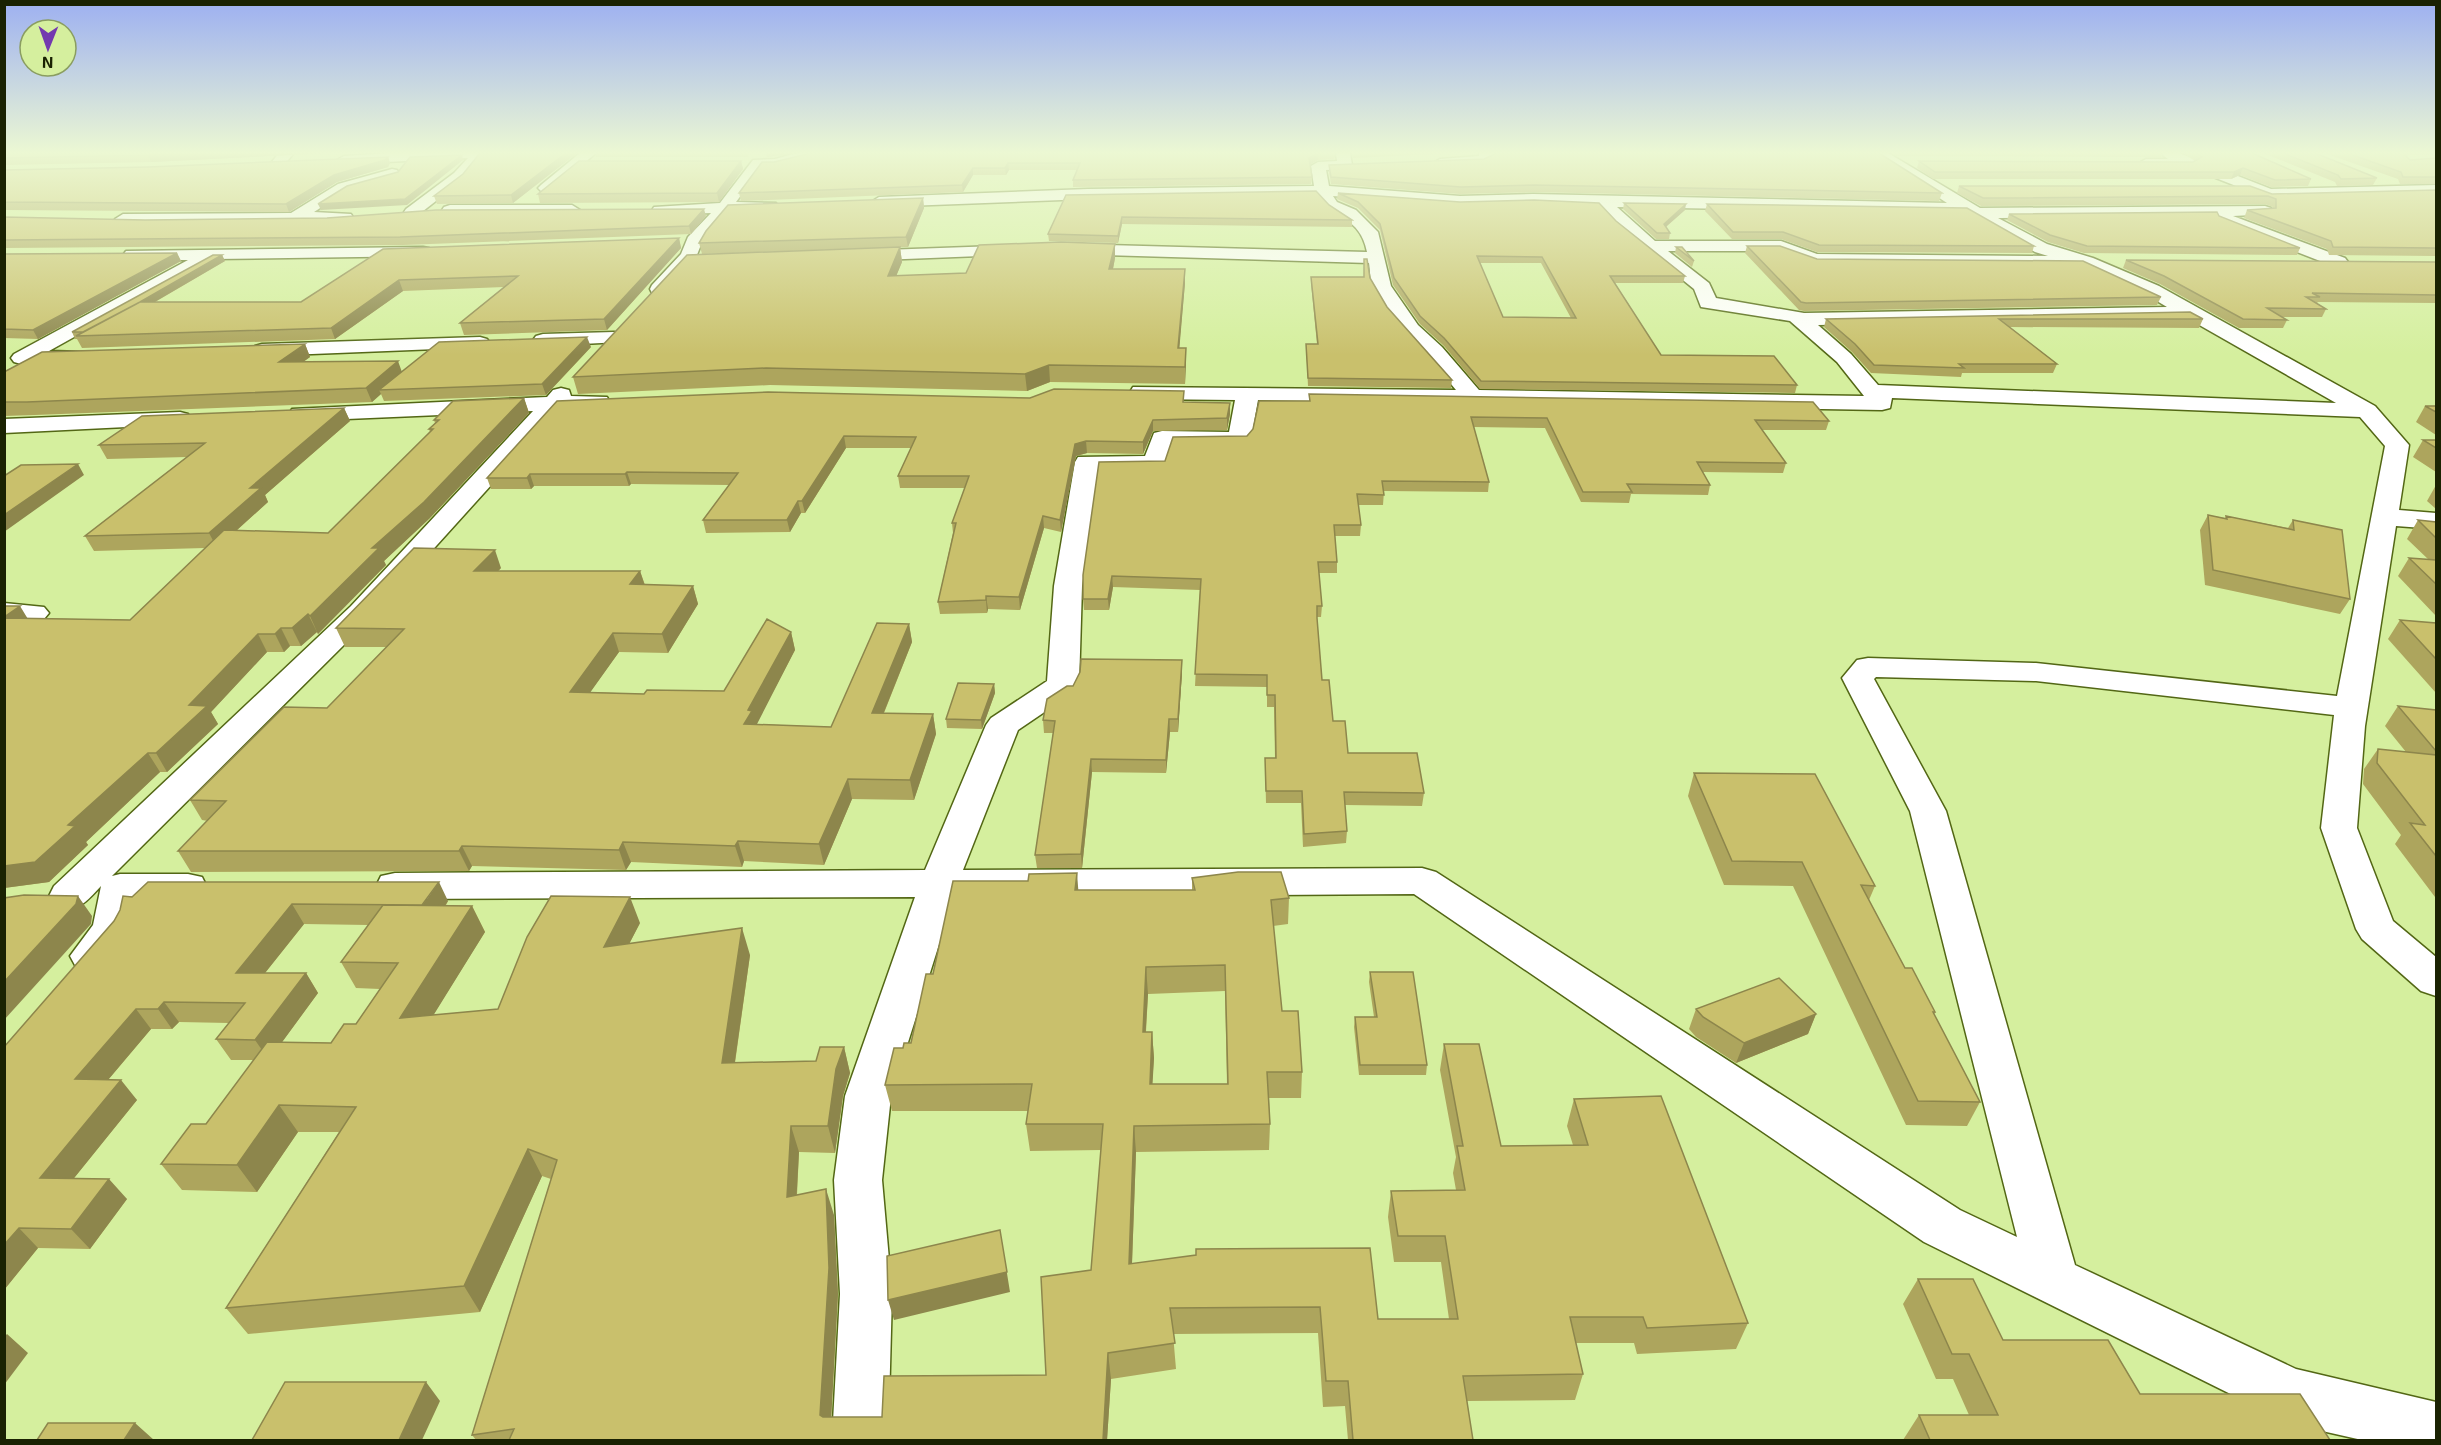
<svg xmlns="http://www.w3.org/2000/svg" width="2441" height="1445" font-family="'Exo 2',sans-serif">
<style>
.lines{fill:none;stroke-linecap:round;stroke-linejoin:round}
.minor-casing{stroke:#536715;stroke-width:3}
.minor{fill:#fff;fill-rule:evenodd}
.wall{fill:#ada55d;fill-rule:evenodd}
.shaded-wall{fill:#8d864c}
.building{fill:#c9c06c;stroke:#8d864c;stroke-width:1.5;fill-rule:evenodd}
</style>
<rect width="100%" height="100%" fill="#d5ef9e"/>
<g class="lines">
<defs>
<path id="minor" d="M279,153H294L283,166H273L271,163Z
M392,153H488L464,179L418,215H406L404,212L406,209L454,173L468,158L344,164L337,160L344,156Z
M580,153H596L551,191H541L538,188L541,185Z
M797,153H821L819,156L775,167H762L736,202L776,203L778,206L776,209L729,212L702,242L695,260L666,293H652L650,289L652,285L681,254L688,237L711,213L660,215L654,213L652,210L654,207L720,203L753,160L775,159Z
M1336,153H1350L1352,165L1345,169L1326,170L1329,186L1460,196L1533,194L1947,203L1871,153H1888L1980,208L2265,206L2271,208L2273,211L2271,214L2233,216L2345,258L2348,262L2345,266H2333L2217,221L2216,216L1998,218L2047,244L2093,258L2159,286L2375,406L2409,445L2399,510L2436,513V529L2396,526L2365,726L2357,828L2393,921L2436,957V996L2421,991L2362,939L2356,929L2321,828L2334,715L2036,681L1876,677L1874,679L1946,811L2075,1265L2296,1369L2436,1402V1440H2362L2291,1424L1924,1242L1414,894L954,897L891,1096L882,1180L892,1294L888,1440H832L840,1294L834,1180L845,1096L915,897L395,899L381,896L376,886L381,876L395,873L925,870L986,725L991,718L1047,681L1054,586L1075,462L1078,457L1145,456L1154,433L1162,431L1229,432L1235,400L1141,399L1133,397L1130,392L1133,387L1456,390C1431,359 1388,322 1373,286C1370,280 1370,270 1369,263L1070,254L1061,249L1070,244L1367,252C1360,215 1333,221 1317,195L1088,199L879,207L871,202L879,197L1088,189L1314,186L1311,166L1318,162L1337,161ZM1333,196L1460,206L1533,204L1599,207L1616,226L1694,289L1701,307L1790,321L1837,362L1864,396L1479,390L1442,347L1418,325L1391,286L1378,232L1356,210L1337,202ZM1617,207L1965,213L2035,252L2048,256L1817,254L1781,241H1655ZM1668,251H1779L1815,264L2060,266L2068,262L2145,294L2167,307L1804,313L1716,298L1709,283ZM2187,318L2336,403L1878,385L1851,354L1818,325ZM1892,398L2360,417L2385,446L2337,696L2036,663L1868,658L1857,660L1842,678L1910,811L2017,1237L1960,1210L1436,872L1422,868L963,870L1018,730L1074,692L1079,685L1082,586L1098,470L1164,469L1172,445L1247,444L1251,439L1258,400L1882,410L1890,408Z
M1479,153H1493L1495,156C1487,166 1442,172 1433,163L1440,159L1479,156Z
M2160,153H2179L2271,189L2436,185V194L2269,199L2188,167H2146L2139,163L2146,159H2168Z
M392,169L397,170L399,173L397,176L348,190L314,212L351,214L353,217L351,220L345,222L123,224L115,219L123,214L291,213L338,184Z
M450,205H572L580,210L572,215L444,213L442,210L444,207Z
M1022,245L1028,246L1031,250L1028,254L855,261L846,256L855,251Z
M423,247L429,248L432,252L429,256L214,259L49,351L85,352L88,356L85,360L21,364L14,362L11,358L14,354L188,260H132L126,259L123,255L126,251Z
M614,332L621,334L624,338L621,342L543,346L536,344L533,340L536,336L543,334Z
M480,337L487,339L490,343L487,347L262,356L255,354L252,350L255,346L262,344Z
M561,388L569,390L571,396L607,397L610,402L607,407L559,410L371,618L112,876L120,874H188L202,877L207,887L202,897L188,900H137L132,930L104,967L90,971L76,967L70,956L93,925L101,886C85,903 79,913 54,906L49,896L54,886L351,606L533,411L300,421L292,419L289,414L292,409L547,397L553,390Z
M180,412L188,414L191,419L188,424L4,433V419Z
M4,603L44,607L49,613L44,619L34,622L4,621Z"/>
</defs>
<!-- minor casing -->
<use href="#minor" class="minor-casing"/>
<!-- minor -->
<use href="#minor" class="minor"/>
</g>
<!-- wall -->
<path class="wall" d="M4,153H329L151,162L4,165Z
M577,153L513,203L437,204L434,196L463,174Z
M595,153H749L748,157H596Z
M811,153H1336L1334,159L1318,160L1310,164L1312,177L1311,184L1073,187V180L1077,170H1009L1006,175H973L963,192L741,201L739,193L774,162Z
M1352,153H1454L1353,158Z
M1892,153H2163L2161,157L1896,156Z
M2183,153H2252L2311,179L2308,186L2271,187L2240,175L2231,179H1933L1917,168L1919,161L2193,162L2195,161Z
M2263,153H2315L2377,178L2373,185L2337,186L2335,182Z
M2324,153H2436V156V154L2408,155L2406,156L2410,160L2436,158V184H2400L2398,179Z
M1494,154L1942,193L1939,201L1533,192L1460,194L1331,184L1329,172V165L1484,159Z
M388,157L390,163L388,167L337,182L289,212L4,210V170L148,167Z
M741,161L743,169L719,202L540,203L538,194Z
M1959,186L2272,194L2436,190V256L2329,255L2327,249L2244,218L2247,210L2273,208V207L2265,204L1981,206L1957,193Z
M1338,193L1616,221L1685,276L1683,283H1615L1661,355L1797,385L1795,393L1480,389L1444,346L1420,324L1393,285L1380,230L1358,208L1337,199ZM1480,263H1541L1571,318L1503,317Z
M1066,195L1329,205L1352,220V227L1122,224L1118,243L1049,241L1048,234Z
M923,198L924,208L908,247L702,254L699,243Z
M1624,203L1685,210L1666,227L1670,233L1669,239H1656L1623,209Z
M1707,204L2034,246L2032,253L1817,252L1781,239H1732L1705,211Z
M2009,214L2219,216L2300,248L2297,255L2084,253L2048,242L2007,220Z
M706,216L691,234L403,245L4,248V217L145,220Z
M679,238L681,248L607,330L464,335L460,323L504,287L403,291L335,339L82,348L77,339H75L72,332L222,255L225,261L155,302H301L383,249Z
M1747,246L1817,259L2161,297L2157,305L1804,311L1799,310L1745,253Z
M900,247L902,262L896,276L966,273L1115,258L1113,269H1185V283L1179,348H1186L1185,384L1050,382L1027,391L770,385L578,394L573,377Z
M1676,247L1694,261L1692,267L1675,253Z
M177,253L181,261L38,339L4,338V254Z
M2126,260L2436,262V303L2318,302L2317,303L2326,309L2322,317H2282L2287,320L2283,328H2239L2160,284L2123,268Z
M1311,277L1370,278L1387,307L1452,380L1451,388L1308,386L1306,344H1317L1311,283Z
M1826,319H2203L2199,328L2010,327L2057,364L2053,373H1962L1961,377L1871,373L1852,352L1824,327Z
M305,344L310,357L303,362L402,372L591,347L546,395L384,401L381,394L372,402L35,415L4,416V372Z
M1309,394L1829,421L1826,430H1762L1786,463L1783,473L1703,472L1710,485L1708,495L1631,494L1629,503L1581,502L1545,428L1474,427L1489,482L1488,492L1384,491L1383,505H1358L1361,525L1360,536H1335L1337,562V573H1319L1322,606L1321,617H1317L1322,680L1333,721L1348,753L1424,793L1422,806L1345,805L1347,831L1346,843L1303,847L1301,803H1266L1265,758H1275L1274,707H1267V687L1195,686L1200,590L1113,587L1109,610H1084L1083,599L1165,461L1247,436L1309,401Z
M524,398L529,413L430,518L384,561L386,565L318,634L317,632L301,646H290L284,652H267L211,712L218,724L167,772H160L86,842L88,845L49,882L4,888V606L27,618L130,620L205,548L94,551L85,536L187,457L107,459L99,445L344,408L350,421L265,495L268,502L236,531L328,533L430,432L429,429L435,423L434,420Z
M557,401L1184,402L1230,414L1227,430L1153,431L1143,454L1087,453L1076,456L1061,532L1044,528L1020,610L988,609L987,613L940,614L938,602L953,533L952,523L965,488H900L898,476L911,448H846L805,513H801L790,532L706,533L703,520L729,485L631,484L629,486H534L531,489H491L487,478Z
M2425,406H2436V435L2416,422Z
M2423,440H2436V472L2413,457Z
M2436,485V509L2427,501Z
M2208,515L2225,518L2226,516L2288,528L2293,520L2350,599L2340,614L2205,585L2200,530Z
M2418,520L2436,522V616L2398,576L2409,558L2429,560L2407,539Z
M501,568L498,571H640L645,585L693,586L698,604L668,653L619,652L590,692L644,694L724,691L791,632L795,650L756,724L831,727L909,624L912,642L884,713L933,714L936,734L914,800L852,799L824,865L744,861L742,867L631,862L626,870L472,866L469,871L191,872L178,851L208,821L202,820L190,800L327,708L386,647H345L336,628Z
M2400,620L2436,623V693L2388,639Z
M1182,660V673L1178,732H1170L1166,773L1092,772L1082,868H1037L1035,855L1053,733H1044L1043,720L1073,686Z
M994,684L995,693L982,729L947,728L946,719Z
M2398,706L2436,710V897H2435L2395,844L2401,835L2363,784L2364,769L2378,749L2406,752L2385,726Z
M1694,773L1875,886L1869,900L1905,968L1935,1012L1934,1015L1980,1102L1967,1126L1906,1125L1793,886L1724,885L1688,796Z
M1192,878L1289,898L1288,924L1273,926L1282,1011L1302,1072L1301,1098H1269L1270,1124L1269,1150L1136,1152L1132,1264L1378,1319H1449L1441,1262H1394L1388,1217L1391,1191L1456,1190L1453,1173L1456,1157L1440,1070L1444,1044L1501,1146L1573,1145L1567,1126L1574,1099L1748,1323L1736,1349L1637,1354L1634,1343H1576L1583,1374L1575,1400L1467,1401L1473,1440H1348L1345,1406L1323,1407L1318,1333L1173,1334L1176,1369L1111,1379L1107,1440H476L472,1435L551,1179L542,1176L480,1312L248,1334L226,1308L339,1132H298L257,1192L182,1190L161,1164L206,1124L254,1060H231L216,1039L229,1023L179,1022L172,1029H151L108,1080L137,1100L74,1178L127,1199L90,1249L38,1248L4,1290V1047L114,921L120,910L123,896L448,901L446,905L472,906L485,932L433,1015L498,1009L640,923L629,944L750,955L735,1063L816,1061L844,1047L850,1073L843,1096L835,1153L799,1152L797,1195L834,1215L838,1294L831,1417H882L1046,1375L1091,1270L1101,1150L1030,1151L1026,1124L1028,1111H892L885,1085L903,1048L911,1043L933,974L1078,890H1192ZM304,924L368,925L341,962L356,988L380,989L356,1024L331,1043L282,1042L318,993L306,973H265ZM1225,991L1227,1084H1152L1154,1058L1152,1032H1146L1148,994Z
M1370,972L1427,1065L1426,1075H1359L1354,1027L1355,1017H1374L1369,982Z
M1696,1009L1816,1014L1808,1034L1736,1063L1696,1037L1689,1029Z
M1918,1279L2003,1340L2140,1394L2330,1440H1903L1919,1415H1969L1953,1379H1936L1903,1304Z"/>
<!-- shaded-wall -->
<path class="shaded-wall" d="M186,153H329L151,162L148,155Z
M566,153H577L513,203L511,195Z
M766,153H803L767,157Z
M1318,153V160L1309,165V158Z
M462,155L463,160L407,205L321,210L318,204Z
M388,157L390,163L388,167L337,182L289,212L286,204L334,175Z
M741,161L743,169L719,202L717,193Z
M1008,163L1009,170L1006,175L1005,168Z
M973,168V175L963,192L962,185Z
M2243,168L2240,175L2231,179L2234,172Z
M923,198L924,208L908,247L906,237Z
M1686,204L1685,210L1662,230L1664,224Z
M704,209L706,216L691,234L689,226Z
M1122,217V224L1118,243V236Z
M679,238L681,248L607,330L604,319Z
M1115,244V258L1110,284L1109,269Z
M900,247L902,262L890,291L888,276Z
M177,253L181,261L38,339L33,330Z
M222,255L225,261L98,335L88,332Z
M1185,269V283L1178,364V348Z
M399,280L403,291L335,339L331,328Z
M587,337L591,347L546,395L542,384Z
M305,344L310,357L285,375L279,362Z
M1186,348V364L1185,384V367Z
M398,361L403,375L379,390L381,394L372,402L366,388Z
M1049,365L1050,382L1027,391L1025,374Z
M524,398L529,413L430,518L384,561L386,565L318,634L310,616L372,548Z
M1230,403V414L1227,430V418Z
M344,408L350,421L265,495L268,502L217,548L209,533L250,488Z
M1153,420V431L1143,454V442Z
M844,436L846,448L805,513L802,501Z
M1086,441L1087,453L1076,456L1061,532L1060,520L1075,444Z
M78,464L84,475L4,532V515Z
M627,472L631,484L629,486L625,474Z
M530,474L534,486L531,489L527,478Z
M798,501L801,513L790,532L787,520Z
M1043,516L1044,528L1020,610L1019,597Z
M495,550L501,568L481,589L474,571Z
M640,571L646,589L630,584Z
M1112,576L1113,587L1109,610L1108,599Z
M693,586L698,604L668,653L662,634Z
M986,596L988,609L987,613L986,600Z
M20,606L31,624L15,636L4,617Z
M308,614L317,632L301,646L292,628Z
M909,624L912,642L876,732L872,713Z
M281,628L290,646L284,652L275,634Z
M791,632L795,650L756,726L744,724L748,710Z
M613,633L619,652L577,711L570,692Z
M258,634L267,652L211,712L218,724L167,772L156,753L189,705Z
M1182,660V673L1178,732V719Z
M994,684L995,693L982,729L981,720Z
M933,714L936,734L914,800L910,780Z
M1169,719L1170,732L1166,773V760Z
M148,753L160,772L86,842L88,845L49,882L4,888V866L68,825Z
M1091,759L1092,772L1082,868L1081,854Z
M848,779L852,799L824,865L819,844Z
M738,841L744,861L742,867L735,846Z
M623,842L631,862L626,870L619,850Z
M462,846L472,866L469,871L459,851Z
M1077,873L1079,899L1075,890Z
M439,882L448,901L432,926L422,906Z
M78,896L92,916L91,924L4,1020V982Z
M630,897L640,923L614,973L604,947Z
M292,904L304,924L249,993L236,973Z
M472,906L485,932L415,1045L400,1018Z
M742,928L750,955L731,1089L722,1063Z
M1146,967L1148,994L1144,1058L1143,1032Z
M306,973L318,993L269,1060L255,1040Z
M164,1002L179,1022L172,1029L158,1009Z
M136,1009L151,1029L91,1100L75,1079Z
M1816,1014L1808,1034L1736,1063L1744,1043Z
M1152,1032L1154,1058L1151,1110L1150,1084Z
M844,1047L850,1073L843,1096L835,1153L828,1126L836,1069Z
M121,1080L137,1100L58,1198L40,1178Z
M279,1105L298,1132L257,1192L237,1165Z
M791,1126L799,1152L795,1224L787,1197Z
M1134,1126L1136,1152L1131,1290L1129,1264Z
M528,1149L542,1176L480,1312L464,1286Z
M109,1179L127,1199L90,1249L71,1229Z
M826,1189L834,1215L838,1294L830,1440L820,1415Z
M19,1228L38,1248L4,1290V1245Z
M1000,1230L1010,1292L894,1320L888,1300Z
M7,1334L28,1353L4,1385V1337Z
M1108,1353L1111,1379L1107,1440H1103Z
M426,1382L440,1401L422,1440H399Z
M135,1423L154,1440H124Z"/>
<!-- building -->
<path class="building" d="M4,153H186L148,155L4,158Z
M480,153H566L511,195L434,196L463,174Z
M811,153H1318L1309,158L1312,177L1073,180L1080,163H1008L1005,168H973L962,185L739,193L762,162H774Z
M1495,153H1879L1942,193L1534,185L1461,187L1331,177L1329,165L1484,159L1495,154Z
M2196,153H2252L2311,179L2275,180L2243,168L2234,172H1935L1919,161L2193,162L2202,157Z
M2283,153H2315L2377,178L2341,179L2338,175Z
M2347,153H2403L2410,160L2436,158V177H2403L2401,172Z
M462,155L405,199L318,204L347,186L398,172L410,157Z
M388,157L385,160L334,175L286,204L4,202V170L148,167Z
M579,161H741L717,193L538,194Z
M1959,186H2250L2272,194L2436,190V248L2333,247L2331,241L2247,210L2276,208V199L2268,196L1983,198Z
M1316,191L1329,205L1352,220L1122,217L1118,236L1048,234L1066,195Z
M1338,193L1460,202L1534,200L1599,203L1616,221L1685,276H1610L1661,355L1774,356L1797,385L1481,381L1444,338L1420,316L1394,278L1380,224L1358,202ZM1477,256L1542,257L1576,318L1503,317Z
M923,198L906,237L699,243L706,231L728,205Z
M1624,203L1686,204L1664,224L1670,233H1657Z
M1707,204L1967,208L2034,246L1819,245L1783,232H1733Z
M704,209L689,226L400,237L4,240V217L145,220L327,218L436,210Z
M2217,212L2219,216L2300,248L2087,246L2050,235L2009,214Z
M679,238L604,319L460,323L518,276L399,280L331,328L76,336L140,302H301L383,249Z
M1061,242L1115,244L1109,269H1185L1178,348H1186L1185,367L1049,365L1025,374L766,368L573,377L687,255L900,247L888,276L966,273L979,245Z
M1747,246H1780L1817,259L2083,261L2161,297L1806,303L1801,302Z
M1676,247H1682L1694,261Z
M177,253L33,330L4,329V254Z
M213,255H222L140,302L83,332H72Z
M1364,259H1367L1370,278L1387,307L1452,380L1308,378L1306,344H1318L1311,277H1364Z
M2126,260L2436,262V295L2312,293L2320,297H2306L2326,309L2267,308L2287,320L2243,319L2164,276Z
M2190,312L2203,319H1999L2057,364H1959L1964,368L1874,365L1855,344L1826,319Z
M587,337L542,384L379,390L439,342Z
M305,344L279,362L398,361L366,388L27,402H4V372L42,352Z
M1054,389L1184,391L1183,402L1230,403L1227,418L1153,420L1143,442L1086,441L1075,444L1060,520L1043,516L1019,597L986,596V600L938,602L956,523H952L969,476H898L916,437L844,436L802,501H798L787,520H703L738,473L627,472L625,474H530L527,478H487L557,401L768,392L1030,398Z
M1309,394L1813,402L1829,421L1755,420L1786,463L1697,462L1710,485L1627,484L1632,492H1583L1547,418L1471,417L1489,482L1382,481L1384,495L1357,494L1361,525H1334L1337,562H1318L1322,606H1317V618L1322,680H1329L1333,721H1345L1348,753H1417L1424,793L1344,792L1347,831L1304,834L1302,791H1266L1265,758H1276L1275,695H1267V675L1195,674L1201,579L1112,576L1108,599H1083V575L1099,462L1165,461L1173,437L1247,436L1253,429L1259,401H1310Z
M524,398L424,502L372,548H379L310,616L308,614L292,628H281L275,634H258L189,705L207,706L156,753H148L68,825L75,826L35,862L4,866V618L130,620L224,530L328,533L433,429H429L439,420H434L453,401Z
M2425,406H2436V412Z
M344,408L250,488H261L209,533L85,536L205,443L99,445L142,416Z
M2423,440H2436V448Z
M78,464L4,515V476L21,465Z
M2208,515L2227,519L2226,516L2294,530L2293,520L2342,530L2350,599L2213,570Z
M2418,520L2436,522V538Z
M414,548L495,550L474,571H640L630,584L693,586L662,634L613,633L570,692L644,694L647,690L724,691L767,619L791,632L748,710L752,711L744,724L831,727L877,623L909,624L872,713L933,714L910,780L848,779L819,844L738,841L735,846L623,842L619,850L462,846L459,851H178L226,801L190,800L284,707L327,708L404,629L336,628Z
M2409,558L2436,560V584Z
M4,606H20L4,617Z
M2400,620L2436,623V659Z
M1081,659L1182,660L1178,719H1169L1166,760L1091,759L1081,854L1035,855L1055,721L1043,720L1047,699L1067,686H1073L1080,672Z
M958,683L994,684L981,720L946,719Z
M2398,706L2436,710V751Z
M2378,749L2436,755V856L2410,823L2425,825L2377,763Z
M1694,773L1815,774L1875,886L1861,885L1905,968H1912L1935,1012H1933L1980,1102L1918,1101L1802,862L1732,861Z
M1238,872H1281L1289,898L1271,900L1282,1011H1298L1302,1072H1267L1270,1124L1134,1126L1129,1264L1196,1255V1249L1370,1248L1378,1319H1458L1445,1236H1398L1391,1191L1465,1190L1457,1146H1463L1444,1044H1479L1501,1146L1588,1145L1574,1099L1661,1096L1748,1323L1647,1328L1643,1317H1570L1583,1374L1463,1376L1473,1440H1353L1348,1381H1326L1320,1307L1170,1308L1175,1343L1108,1353L1103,1440H509L514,1429L472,1435L557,1160L528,1149L464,1286L226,1308L356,1107L279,1105L237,1165L161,1164L191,1124H206L267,1042L331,1043L344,1024H356L398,963L341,962L383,905L472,906L400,1018L498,1009L527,937L551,896L630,897L604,947L742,928L722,1063L816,1061L820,1047H844L836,1069L828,1126H791L787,1197L826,1189L829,1268L820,1415L823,1417H882L884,1376L1046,1375L1041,1277L1091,1270L1103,1124H1026L1032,1084L885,1085L894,1048H903L904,1043H911L926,974H933L953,881H1028L1029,874L1077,873L1075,890H1195L1192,878ZM1225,965L1228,1084H1150L1152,1032H1143L1146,967Z
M148,882H439L422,905L292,904L236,973H306L255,1040L216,1039L245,1003L164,1002L158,1009H136L75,1079L121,1080L40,1178L109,1179L71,1229L19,1228L4,1245V1047L114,921L120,910L123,896L132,897Z
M24,895L78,896L76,904L4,982V898Z
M1370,972H1413L1427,1065H1360L1355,1017H1377Z
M1779,978L1816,1014L1744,1043L1703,1017L1696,1009Z
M1000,1230L1007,1272L888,1300L887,1256Z
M1918,1279H1973L2003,1340H2108L2140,1394H2300L2330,1440H1930L1919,1415H1998L1969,1354H1952Z
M285,1382H426L399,1440H252Z
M48,1423H135L124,1440H37Z"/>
<!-- sky -->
<linearGradient id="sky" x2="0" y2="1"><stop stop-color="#9db0f1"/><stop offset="0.43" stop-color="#ecf8d3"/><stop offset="1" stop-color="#ecf8d3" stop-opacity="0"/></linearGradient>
<rect width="2441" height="355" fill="url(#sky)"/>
<!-- border -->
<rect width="2441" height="1445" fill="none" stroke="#1a2202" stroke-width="12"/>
<!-- north arrow -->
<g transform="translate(48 48) rotate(181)"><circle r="28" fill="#d5ef9e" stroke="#8a9d60" stroke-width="1.5"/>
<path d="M0-4.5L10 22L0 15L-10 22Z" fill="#7339af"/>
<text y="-9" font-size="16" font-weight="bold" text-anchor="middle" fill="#1a2202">N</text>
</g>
</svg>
